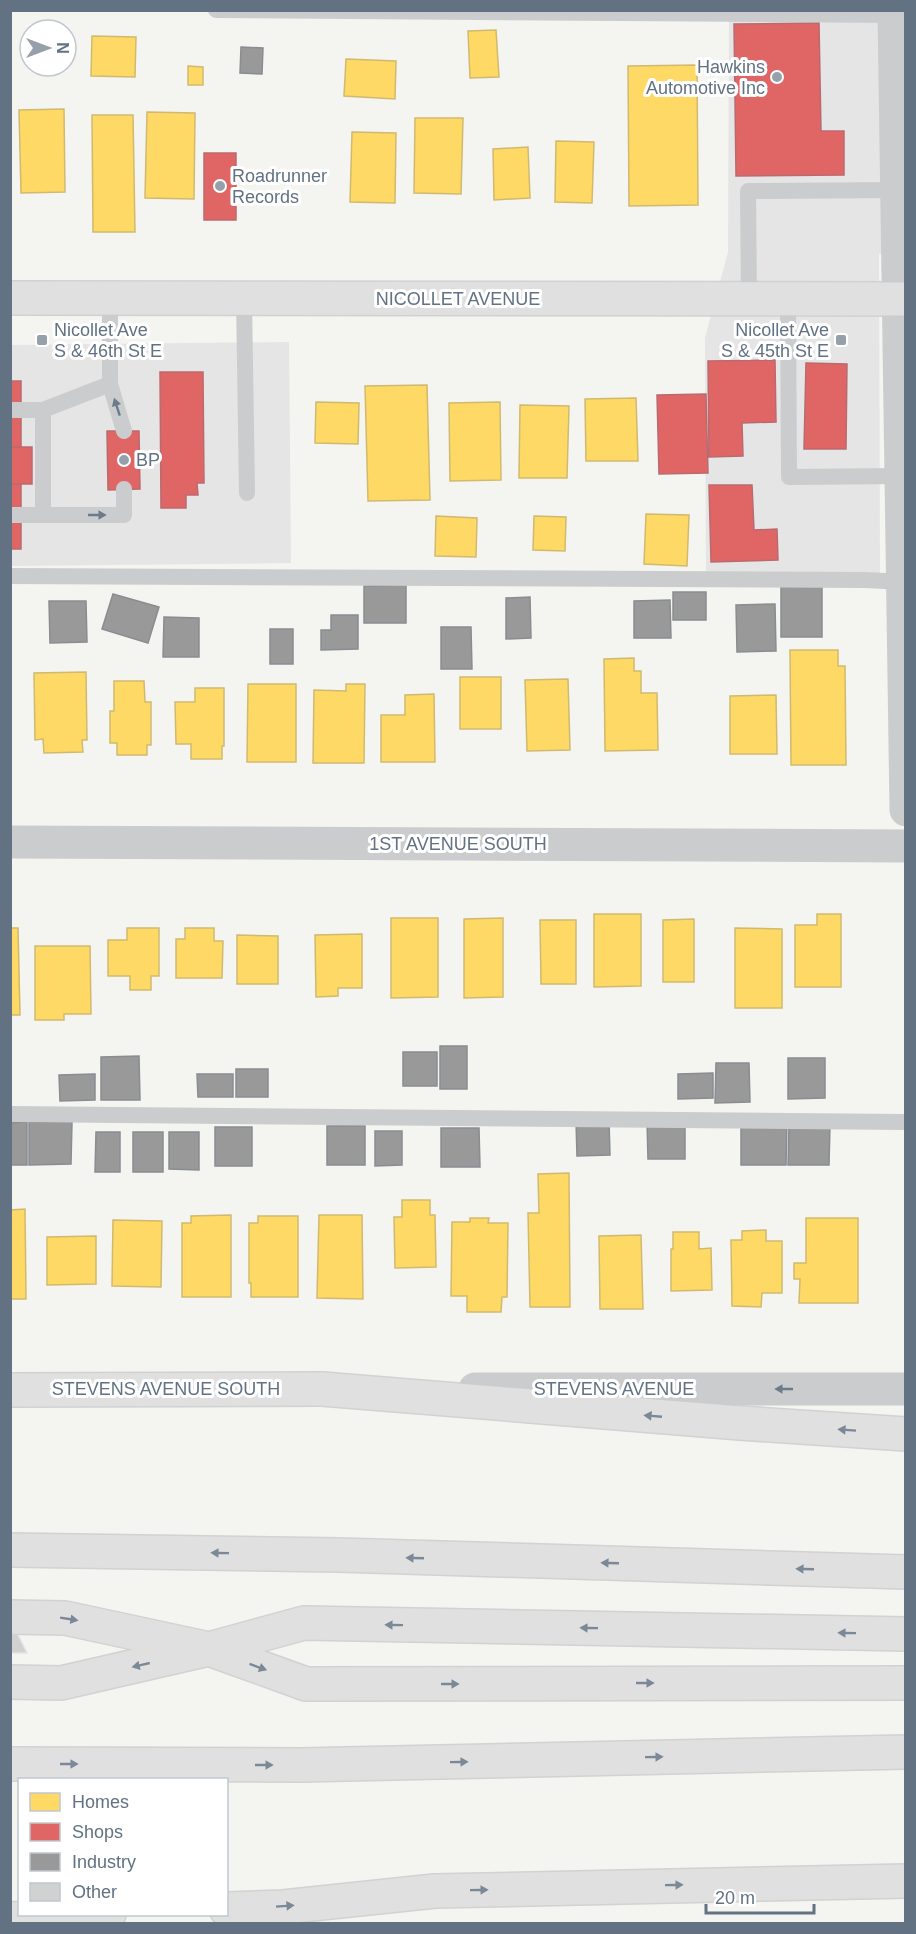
<svg xmlns="http://www.w3.org/2000/svg" width="916" height="1934" font-family="Arial,sans-serif">
<style>
.built{fill:#e4e5e4}
.homes{fill:#ffd966;stroke:#d0ba6f;stroke-width:1.5}
.shops{fill:#e06666;stroke:#ba6a6f;stroke-width:1.5}
.industry{fill:#999;stroke:#888d92;stroke-width:1.5}
.building{fill:#d0d1d1;stroke:#e3e3e1;stroke-width:1.5}
.lines{fill:none;stroke-linecap:round;stroke-linejoin:round}
.secondary-casing{stroke:#d0d2d1;stroke-width:36}
.highway-casing{stroke:#d1d2d1;stroke-width:36}
.lane{stroke:#cbcccd;stroke-width:16}
.street{stroke:#cbcccd;stroke-width:33}
.secondary{stroke:#e0e0e0;stroke-width:33}
.highway{stroke:#e0e0e0;stroke-width:33}
.oneway{fill:#6c7b8a}
.oneway2{fill:#7b8896}
.poi-dot{fill:#95a0aa;stroke:#fff;stroke-width:2}
.labels{text-anchor:middle;stroke-width:6;stroke-linejoin:round;paint-order:stroke}
.poi-label{font-size:18px;fill:#627283;stroke:#fff;text-anchor:start}
.street-label{font-size:18px;fill:#627283;stroke:#fff}
</style>
<rect width="100%" height="100%" fill="#f4f4f1"/>
<!-- built -->
<path class="built" d="M729,11H905V253L879,254L880,577L706,580L705,338L728,252Z
M289,342L291,563L11,566L10,345Z"/>
<!-- homes -->
<path class="homes" d="M496,30L499,77L470,78L468,31Z
M92,36L136,37L135,77L91,76Z
M346,59L396,61L395,99L344,96Z
M697,65L698,205L629,206L628,66Z
M188,66L203,67V85H188Z
M64,109L65,192L21,193L19,110Z
M147,112L195,113L194,199L145,198Z
M92,115H133L135,232H93Z
M415,118H463L461,194L414,193Z
M352,132L396,133L395,203L350,202Z
M556,141L594,142L592,203L555,202Z
M528,147L530,198L494,200L493,149Z
M427,385L430,500L368,501L365,386Z
M636,398L638,461H586L585,399Z
M316,402L359,403L358,444L315,443Z
M500,402L501,480L450,481L449,403Z
M520,405L569,406L567,478H519Z
M646,514L689,515L687,566L644,564Z
M436,516L477,518L476,557L435,556Z
M534,516L566,517L565,551L533,550Z
M790,650H838V666H845L846,765H791Z
M634,658V671H641V693H657L658,750L605,751L604,659Z
M86,672L87,740H82L83,752L44,753L43,739L35,740L34,673Z
M460,677H501V729H460Z
M568,679L570,750L527,751L525,680Z
M114,681H144L145,702H151V745H147V755H117V743H110V711H114Z
M248,684H296V762H247Z
M346,684H365L364,763H313L314,690L346,691Z
M195,688H224V746H222V759H191V744H176L175,702H195Z
M434,694L435,762H381V715H405V695Z
M776,695L777,754H730V696Z
M594,914H641V986L594,987Z
M817,914H841V987H795V925H817Z
M391,918H438V997L391,998Z
M503,918V997L464,998V919Z
M694,919V982H663V920Z
M540,920H576V984H541Z
M10,928H18L20,1015H10Z
M127,928H159V976H151V990H130V976H108V940H127Z
M185,928H214V941H223L222,978H176V939H185Z
M735,928L782,929V1008H735Z
M362,934V988H338V996L316,997L315,935Z
M237,935L278,936V984H237Z
M35,946H90L91,1014H64V1020H35Z
M569,1173L570,1307H530L528,1213H539L538,1174Z
M402,1200H430V1215H435L436,1267L395,1268L394,1217H402Z
M25,1209L26,1299H10V1210Z
M231,1215V1297H182V1223H191V1216Z
M319,1215H362L363,1299L317,1298Z
M258,1216H298V1297H251V1283H249V1223H258Z
M470,1218H489L488,1223H508L507,1297H502L501,1312H467V1296H451L452,1222H470Z
M806,1218H858V1303H799L800,1279H794V1263H806Z
M113,1220L162,1221L161,1287L112,1286Z
M766,1230V1241H782V1293H762L761,1307L732,1306L731,1240H742V1231Z
M673,1232H699V1249L711,1248L712,1290L671,1291V1249H673Z
M641,1235L643,1309H600L599,1236Z
M96,1236V1284L47,1285V1237Z"/>
<!-- shops -->
<path class="shops" d="M819,23L821,131H844V175L736,176L734,24Z
M204,153H236V220H204Z
M775,360L776,422L742,423L743,456L709,457L708,361Z
M806,363L847,364L846,449H804Z
M160,372H203L204,483H197L198,495H186V508H161Z
M10,381H21V447H10Z
M706,394L708,473L659,474L657,395Z
M107,431H139L140,489L108,490Z
M10,447H32V484H10Z
M10,484H21V549H10Z
M709,485H752L754,530L777,529L778,560L711,562Z"/>
<!-- industry -->
<path class="industry" d="M241,47L263,48L262,74L240,73Z
M406,585V623H364V586Z
M781,587H822V637H781Z
M673,592H706V620H673Z
M113,594L159,607L148,643L102,629Z
M530,597L531,638L506,639V598Z
M670,600L671,638H634V601Z
M49,601H86L87,642L50,643Z
M775,604L776,651L737,652L736,605Z
M331,615H358V649L321,650V630H331Z
M164,617L199,618V657H163Z
M441,627H471L472,669H441Z
M270,629H293V664H270Z
M440,1046H467V1089H440Z
M403,1052H437V1086H403Z
M139,1056L140,1100H101V1057Z
M788,1058H825V1098L788,1099Z
M716,1063H749L750,1102L715,1103Z
M236,1069H268V1097H236Z
M713,1073V1098L678,1099V1074Z
M95,1074V1100L60,1101L59,1075Z
M197,1074H233V1097H198Z
M576,1121H609L610,1155L577,1156Z
M647,1121H685V1159H648Z
M27,1122V1165H10V1123Z
M29,1122H72L71,1164L29,1165Z
M741,1122H787L786,1165H741Z
M789,1125H830L829,1165H788Z
M327,1126H365V1165H327Z
M215,1127H252V1166H215Z
M441,1128H479L480,1167H441Z
M375,1131H402V1165L375,1166Z
M96,1132H120V1172H95Z
M133,1132H163V1172H133Z
M169,1132H199V1170L169,1169Z"/>
<!-- building -->
<path class="building" d="M10,1630L18,1635L27,1653H10Z"/>
<g class="lines">
<defs>
<path id="secondary" d="M10,298L906,299
M10,1390L322,1389"/>
<path id="highway" d="M322,1389L740,1423L906,1434
M10,1550L339,1555L906,1572
M10,1617L65,1618L209,1649L306,1684L906,1683
M10,1682L61,1683L209,1649L304,1623L906,1634
M10,1764L300,1765L906,1752
M226,1909L283,1907L435,1891L906,1881
M10,1919L109,1914"/>
</defs>
<!-- secondary casing -->
<use href="#secondary" class="secondary-casing"/>
<!-- highway casing -->
<use href="#highway" class="highway-casing"/>
<!-- lane -->
<path class="lane" d="M216,10L899,15
M749,298L748,191L897,190
M788,298L789,477L901,476
M110,299V384L124,431
M244,299L247,493
M10,410H43L110,384
M43,410V515
M10,515H124V489
M10,576L864,580L906,582
M10,1114L906,1122"/>
<!-- street -->
<path class="street" d="M894,10L906,810
M10,842L906,846
M475,1389H906"/>
<!-- secondary -->
<use href="#secondary" class="secondary"/>
<!-- highway -->
<use href="#highway" class="highway"/>
</g>
<!-- one-way arrows -->
<defs><path id="oneway-solid" d="M-6-.8H1V-3.2L6.5 0L1 3.2V.8H-6Z" transform="scale(1.5)"/></defs>
<g class="oneway">
<use href="#oneway-solid" transform="translate(117 407) rotate(-108)"/>
<use href="#oneway-solid" transform="translate(97 515)"/>
<use href="#oneway-solid" transform="translate(784 1389) rotate(180)"/>
</g>
<g class="oneway2">
<use href="#oneway-solid" transform="translate(653 1416) rotate(-175)"/>
<use href="#oneway-solid" transform="translate(847 1430) rotate(-176)"/>
<use href="#oneway-solid" transform="translate(220 1553) rotate(-179)"/>
<use href="#oneway-solid" transform="translate(415 1558) rotate(-178)"/>
<use href="#oneway-solid" transform="translate(610 1563) rotate(-178)"/>
<use href="#oneway-solid" transform="translate(805 1569) rotate(-178)"/>
<use href="#oneway-solid" transform="translate(69 1619) rotate(9)"/>
<use href="#oneway-solid" transform="translate(394 1625) rotate(-179)"/>
<use href="#oneway-solid" transform="translate(589 1628) rotate(-179)"/>
<use href="#oneway-solid" transform="translate(847 1633) rotate(-179)"/>
<use href="#oneway-solid" transform="translate(141 1665) rotate(167)"/>
<use href="#oneway-solid" transform="translate(258 1667) rotate(20)"/>
<use href="#oneway-solid" transform="translate(645 1683)"/>
<use href="#oneway-solid" transform="translate(450 1684)"/>
<use href="#oneway-solid" transform="translate(654 1757) rotate(-1)"/>
<use href="#oneway-solid" transform="translate(459 1762) rotate(-1)"/>
<use href="#oneway-solid" transform="translate(69 1764)"/>
<use href="#oneway-solid" transform="translate(264 1765)"/>
<use href="#oneway-solid" transform="translate(674 1885) rotate(-1)"/>
<use href="#oneway-solid" transform="translate(479 1890) rotate(-1)"/>
<use href="#oneway-solid" transform="translate(285 1906) rotate(-4)"/>
</g>
<!-- markers -->
<g class="poi-dot">
<circle cx="777" cy="77" r="6"/>
<circle cx="220" cy="186" r="6"/>
<rect x="36" y="334" width="12" height="12" rx="3"/>
<rect x="835" y="334" width="12" height="12" rx="3"/>
<circle cx="124" cy="460" r="6"/>
</g>
<g class="labels">
<!-- poi labels -->
<g class="poi-label">
<text x="765" y="73" text-anchor="end">Hawkins<tspan x="765" dy="21">Automotive Inc</tspan></text>
<text x="232" y="182">Roadrunner<tspan x="232" dy="21">Records</tspan></text>
<text x="54" y="336">Nicollet Ave<tspan x="54" dy="21">S &amp; 46th St E</tspan></text>
<text x="829" y="336" text-anchor="end">Nicollet Ave<tspan x="829" dy="21">S &amp; 45th St E</tspan></text>
<text x="136" y="466">BP</text>
</g>
<!-- street labels -->
<g class="street-label">
<text x="458" y="305">NICOLLET AVENUE</text>
<text x="458" y="850">1ST AVENUE SOUTH</text>
<text x="166" y="1395">STEVENS AVENUE SOUTH</text>
<text x="614" y="1395">STEVENS AVENUE</text>
</g>
</g>
<!-- border -->
<rect width="916" height="1934" fill="none" stroke="#627283" stroke-width="24"/>
<!-- legend -->
<rect x="18" y="1778" width="210" height="138" fill="#ffffff" stroke="#c0c7cd" stroke-width="1.5"/>
<rect x="30" y="1793" width="30" height="18" fill="#ffd966" stroke="#c0c7cd" stroke-width="1.5"/>
<text x="72" y="1808" font-size="18" fill="#627283">Homes</text>
<rect x="30" y="1823" width="30" height="18" fill="#e06666" stroke="#c0c7cd" stroke-width="1.5"/>
<text x="72" y="1838" font-size="18" fill="#627283">Shops</text>
<rect x="30" y="1853" width="30" height="18" fill="#999999" stroke="#c0c7cd" stroke-width="1.5"/>
<text x="72" y="1868" font-size="18" fill="#627283">Industry</text>
<rect x="30" y="1883" width="30" height="18" fill="#d0d1d1" stroke="#c0c7cd" stroke-width="1.5"/>
<text x="72" y="1898" font-size="18" fill="#627283">Other</text>
<!-- north arrow -->
<g transform="translate(48 48) rotate(90)"><circle r="28" fill="#ffffff" stroke="#c0c7cd" stroke-width="1.5"/>
<path d="M0-4.5L10 22L0 15L-10 22Z" fill="#95a0aa"/>
<text y="-9" font-size="16" font-weight="bold" text-anchor="middle" fill="#627283">N</text>
</g>
<!-- scale -->
<path d="M706 1904v9h108v-9" fill="none" stroke="#627283" stroke-width="3"/>
<text x="715" y="1904" font-size="18" fill="#627283" stroke="#ffffff" stroke-width="4.5" paint-order="stroke">20 m</text>
</svg>
